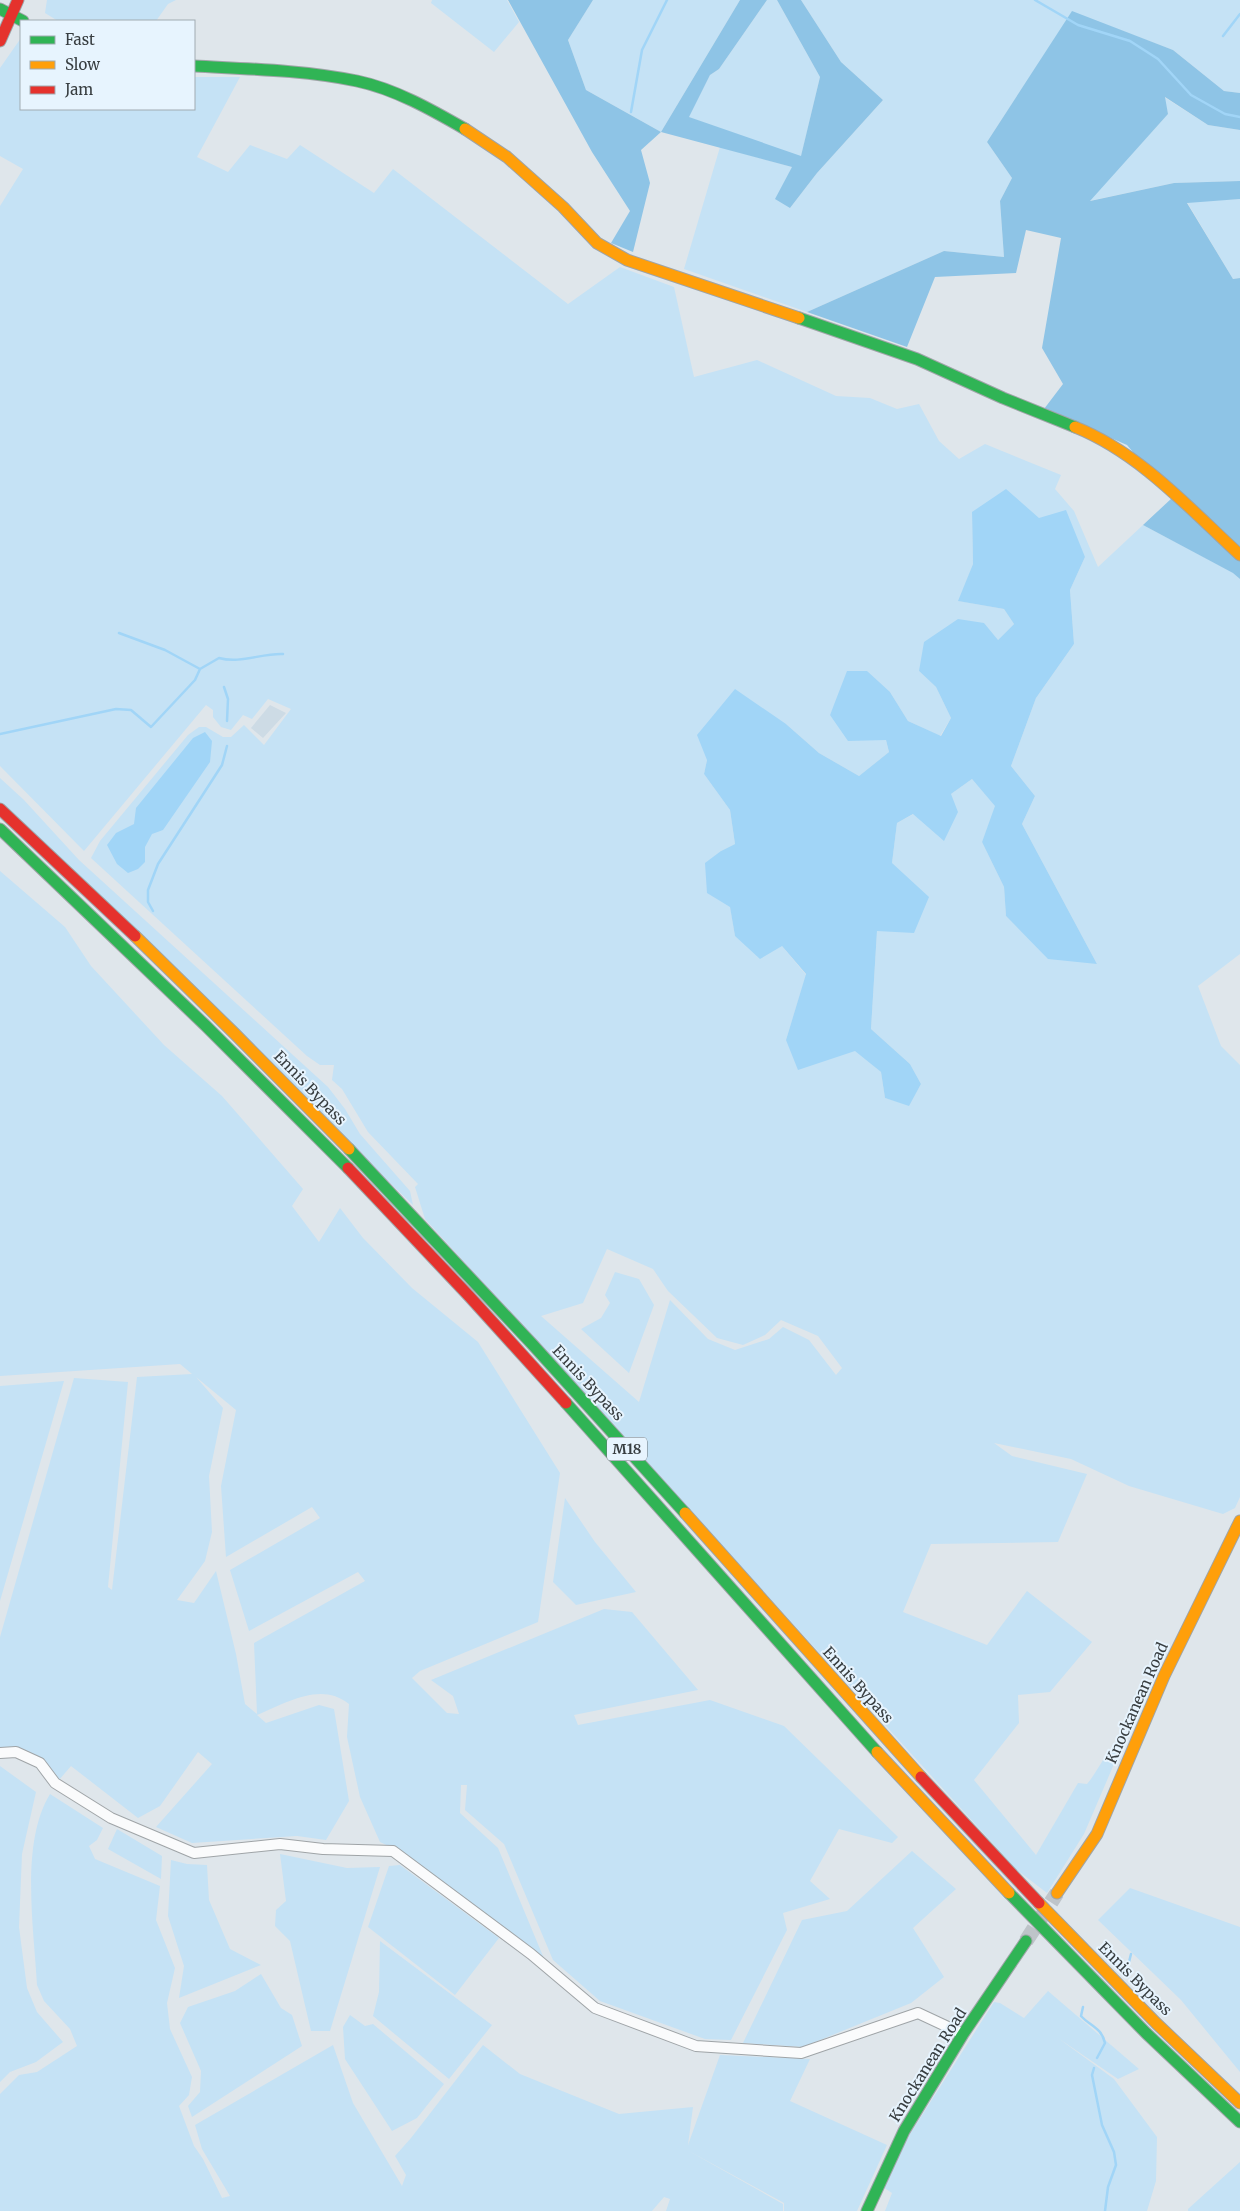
<svg xmlns="http://www.w3.org/2000/svg" width="1240" height="2211" font-family="Merriweather,serif">
<style>
.built{fill:#cddbe5}
.green{fill:#c5e2f5;fill-rule:evenodd}
.forest{fill:#8ec4e6}
.water{fill:#a1d5f7}
.lines{fill:none;stroke-linecap:round;stroke-linejoin:round}
.stream{stroke:#a1d5f7;stroke-width:2.5}
.secondary-tunnel{stroke:#bec4c9;stroke-width:15;stroke-dasharray:15 8;stroke-linecap:butt}
.street-casing{stroke:#9fa4a7;stroke-width:12}
.fast-casing{stroke:#9fa4a7;stroke-width:13}
.slow-casing{stroke:#9fa4a7;stroke-width:13}
.jam-casing{stroke:#9fa4a7;stroke-width:13}
.street{stroke:#fafbfc;stroke-width:10}
.fast{stroke:#30b455;stroke-width:11}
.slow{stroke:#ff9f0a;stroke-width:11}
.jam{stroke:#e5322d;stroke-width:11}
.labels{text-anchor:middle;stroke-width:4;stroke-linejoin:round;paint-order:stroke}
.shield{fill:#e7f4fe;stroke:#6c757a;stroke-width:1}
.shield-label{font-size:14px;font-weight:bold;fill:#383e41}
.street-label{font-size:15px;fill:#383e41;stroke:#e7f4fe}
</style>
<rect width="100%" height="100%" fill="#dfe6eb"/>
<!-- built -->
<path class="built" d="M270,705L286,713L263,738L251,728Z"/>
<!-- green -->
<path class="green" d="M47,0H176L168,4L156,21H58L45,13Z
M432,0H507L519,22L494,52L431,3Z
M593,0H740L661,132L586,90L568,40Z
M767,0H777L820,77L801,157L688,117L710,75L719,69Z
M801,0H1240V93L1224,91L1173,50L1072,12L987,142L1012,178L1000,201L1004,257L944,251L807,312L684,269L720,147L792,167L790,208L817,173L883,100L841,62Z
M21,38V109H194V77H240L197,157L228,172L250,145L287,159L300,145L374,193L393,169L568,304L620,267L674,287L694,377L757,360L836,396L870,398L897,409L919,404L939,441L959,459L985,444L1061,475L1055,489L1074,511L1098,567L1143,525L1234,573L1240,579V954L1198,986L1221,1046L1240,1065V1497L1235,1508L1223,1514L1129,1486L1071,1459L994,1443L1012,1456L1087,1474L1058,1542L931,1544L903,1612L987,1645L1027,1591L1092,1642L1050,1692L1018,1695L1019,1723L974,1780L1036,1855L1078,1783L1087,1784C1096,1774 1101,1760 1111,1751L1120,1750L1084,1834L1047,1893L1017,1870L425,1219L415,1187L418,1184L368,1132L342,1089L332,1080L334,1065H320L307,1056L91,858L100,841L188,735L199,727H206L223,737H231L244,725L264,745L291,709L268,699L252,719L243,715L231,730L221,727L213,717V710L206,705L84,851L0,766V206L23,169L0,156V68ZM972,512L1039,518L1085,557L1070,590L1074,644L1036,698L1011,766L1035,796L1022,824L1097,964L1026,936L1006,916L1004,887L982,842L996,806L972,779L951,794L897,823L892,863L877,931L871,1029L910,1064L921,1084L909,1105L885,1098L881,1072L855,1050L786,1040L806,975L782,946L735,936L721,851L735,844L730,810L704,774L707,760L786,724L819,753L859,776L889,752L886,740L830,715L838,698L890,692L908,721L940,736L951,718L936,687L919,671L998,640L1014,624L1004,609L959,601L973,564ZM607,1249L653,1269L668,1291L717,1338L743,1345L765,1335L781,1320L818,1336L842,1368L836,1375L809,1340L783,1327L769,1339L735,1350L708,1339L670,1300L639,1402L541,1316L583,1303Z
M1164,97L1208,125L1240,130V181L1174,183L1089,201L1168,114Z
M1240,199V278L1233,279L1187,202Z
M0,778L24,800L79,860L328,1087L345,1109L360,1134L410,1191L413,1205L0,810Z
M0,871L65,927L91,966L164,1045L222,1096L303,1189L292,1206L319,1242L340,1208L363,1238L412,1288L478,1342L560,1473L538,1622L420,1671L412,1678L447,1713L459,1714L453,1696L431,1680L604,1609L632,1612L698,1690L574,1715L578,1725L710,1700L784,1726L898,1837L892,1843L839,1829L810,1881L830,1899L783,1913L787,1930L731,2040L705,2039L600,2001L553,1960L504,1844L465,1810L467,1785H461L460,1813L498,1848L545,1961L395,1849L380,1842L360,1797L347,1737L349,1704C321,1681 286,1703 257,1715L266,1723L319,1705L334,1709L349,1801L326,1840L297,1836L192,1843L156,1827L212,1764L198,1752L160,1806L138,1818L71,1766L59,1780L36,1758L0,1751V1637L74,1378L128,1382L108,1587L112,1590L137,1377L192,1374L180,1364L0,1376ZM196,1377L236,1410L221,1486L226,1557L312,1507L320,1518L230,1570L249,1631L358,1572L365,1581L254,1643L257,1714L245,1704L236,1654L216,1571L194,1603L177,1600L205,1561L212,1532L209,1476L223,1408Z
M615,1272L639,1279L654,1305L629,1373L581,1329L601,1318L610,1303L605,1295Z
M64,1381L0,1601V1386Z
M565,1498L595,1542L636,1592L576,1605L553,1582Z
M0,1766L36,1792L22,1854L19,1927L27,1988L37,2012L63,2042L36,2062L10,2072L0,2082Z
M50,1794L103,1828L97,1840L89,1846L95,1859L160,1886L156,1920L175,1968L167,2003L170,2029L192,2077L189,2095L179,2106L194,2146L203,2159L222,2198L230,2196L202,2149L195,2125L333,2045L353,2103L402,2186L406,2175L395,2156L411,2138L483,2045L520,2074L619,2114L693,2107L688,2145L720,2055L810,2059L790,2101L887,2145L857,2211H784V2203L687,2150L783,2204V2211H666L670,2199L664,2197L652,2211H0V2094L19,2075L37,2072L77,2046L70,2029L44,2001L37,1985C34,1929 20,1843 50,1794Z
M117,1829L162,1856L161,1879L108,1849Z
M912,1851L956,1889L913,1928L944,1977L911,2003L803,2047L743,2043L802,1920L847,1911Z
M280,1854L347,1868L380,1867L330,2031H311L290,1941L275,1926L276,1910L286,1901Z
M171,1860L187,1864L207,1865L209,1900L230,1949L261,1965L179,1998L184,1966L168,1916Z
M400,1865L499,1938L455,1995L368,1927L389,1866Z
M1130,1888L1240,1927V2072L1181,2000L1098,1920Z
M380,1941L492,2025L449,2079L373,2016L379,1992Z
M261,1974L281,2008L292,2015L302,2046L192,2117L188,2106L200,2092L201,2071L180,2023L188,2007L235,1991Z
M1048,1991L1139,2069L1118,2079L1058,2038L1114,2079L1157,2137L1156,2181L1147,2211H885L892,2193L883,2187L910,2134L994,2002L1000,2003L1024,2018Z
M350,2015L365,2026L373,2024L444,2084L417,2118L392,2131L345,2059L343,2027Z
M1240,2162V2211H1188V2209Z"/>
<!-- forest -->
<path class="forest" d="M508,0H593L568,40L586,90L661,132L740,0H767L719,69L710,75L689,117L801,156L820,77L777,0H801L841,62L883,100L817,173L790,208L775,199L792,167L661,132L641,150L650,183L633,252L611,243L630,211L592,152Z
M1072,11L1173,50L1224,91L1240,93V130L1208,125L1165,97L1168,114L1090,201L1174,183L1240,181V199L1187,203L1233,279L1240,278V579L1233,573L1143,525L1172,498L1127,445L1044,409L1063,384L1042,348L1061,238L1026,230L1016,273L935,277L907,347L807,312L944,251L1004,257L1000,201L1012,178L987,142Z"/>
<!-- water -->
<path class="water" d="M1006,489L1039,518L1066,510L1085,557L1070,590L1074,644L1036,698L1011,766L1035,796L1022,824L1097,964L1048,959L1006,916L1004,887L982,842L995,806L972,779L951,794L958,812L944,841L913,814L897,823L892,863L929,897L914,933L877,931L871,1029L910,1064L921,1084L909,1106L885,1098L881,1072L855,1051L798,1070L786,1040L806,974L782,946L760,959L735,936L730,907L707,893L705,863L721,851L735,844L730,810L704,774L707,760L697,735L735,689L786,724L819,753L859,776L889,752L886,740L848,741L830,715L847,671H867L890,692L908,721L941,736L951,718L936,687L919,671L924,642L958,619L984,623L998,640L1014,624L1004,609L958,601L973,564L972,512Z
M205,732L212,741L210,762L163,830L152,834L145,847V862L138,869L128,873L117,864L107,845L116,833L134,824L136,808L193,738Z"/>
<g class="lines">
<!-- stream -->
<path class="stream" d="M1035,0L1078,25L1130,41L1158,59L1191,95L1225,114L1240,117
M1223,36L1240,14
M631,112L642,50L667,0
M119,633L165,650L200,669
M224,687L228,699L227,721
M0,734L116,709L131,710L151,727L195,680L200,669L219,658C240,664 262,653 283,654
M153,911L148,902V890L158,864L222,765L227,746
M1129,1962L1131,1954
M1083,2007L1081,2016C1090,2026 1102,2028 1105,2043L1097,2058
M1094,2068L1092,2075L1102,2125L1114,2152L1116,2165L1108,2187L1105,2211"/>
<!-- secondary-tunnel -->
<path class="secondary-tunnel" d="M1026,1941L1057,1893"/>
<defs>
<path id="street" d="M0,1753L16,1752L40,1763L55,1783L111,1818L194,1853L280,1844L323,1849L393,1851L531,1954L595,2008L696,2046L801,2053L918,2013L963,2034"/>
<path id="fast" d="M0,9L23,21
M194,66C248,69 304,70 357,81C395,89 432,110 465,129
M799,318L917,359L1003,398L1075,427
M0,829L205,1025L348,1168
M349,1149L533,1345L685,1513
M566,1403L877,1752
M1009,1893L1146,2033L1240,2122
M867,2211L904,2131L963,2034L1026,1941"/>
<path id="slow" d="M465,129L507,157L563,207L597,243L627,260L799,318
M1075,427C1140,453 1190,509 1240,555
M135,936L234,1033L349,1149
M685,1513L921,1777
M877,1752L1009,1893
M1057,1893L1097,1834L1164,1676L1240,1521
M1039,1903L1156,2023L1240,2103"/>
<path id="jam" d="M0,41L18,0
M0,809L135,936
M348,1168L469,1296L566,1403
M921,1777L1039,1903"/>
</defs>
<!-- street casing -->
<use href="#street" class="street-casing"/>
<!-- fast casing -->
<use href="#fast" class="fast-casing"/>
<!-- slow casing -->
<use href="#slow" class="slow-casing"/>
<!-- jam casing -->
<use href="#jam" class="jam-casing"/>
<!-- street -->
<use href="#street" class="street"/>
<!-- fast -->
<use href="#fast" class="fast"/>
<!-- slow -->
<use href="#slow" class="slow"/>
<!-- jam -->
<use href="#jam" class="jam"/>
</g>
<g class="labels">
<!-- shield labels -->
<rect class="shield" x="607" y="1437.5" width="40" height="23" rx="4"/>
<g class="shield-label">
<text x="627" y="1454">M18</text>
</g>
<!-- street labels -->
<g class="street-label">
<text transform="translate(310 1088) rotate(46)" y="5">Ennis Bypass</text>
<text transform="translate(588 1383) rotate(47)" y="5">Ennis Bypass</text>
<text transform="translate(858 1685) rotate(48)" y="5">Ennis Bypass</text>
<text transform="translate(1137 1703) rotate(-66)" y="5">Knockanean Road</text>
<text transform="translate(1135 1979) rotate(45)" y="5">Ennis Bypass</text>
<text transform="translate(928 2065) rotate(-58)" y="5">Knockanean Road</text>
</g>
</g>
<!-- legend -->
<rect x="20" y="20" width="175" height="90" fill="#e7f4fe" stroke="#a1abb2"/>
<rect x="30" y="36" width="25" height="8" fill="#30b455" stroke="#a1abb2"/>
<text x="65" y="45" font-size="15" fill="#383e41">Fast</text>
<rect x="30" y="61" width="25" height="8" fill="#ff9f0a" stroke="#a1abb2"/>
<text x="65" y="70" font-size="15" fill="#383e41">Slow</text>
<rect x="30" y="86" width="25" height="8" fill="#e5322d" stroke="#a1abb2"/>
<text x="65" y="95" font-size="15" fill="#383e41">Jam</text>
</svg>
